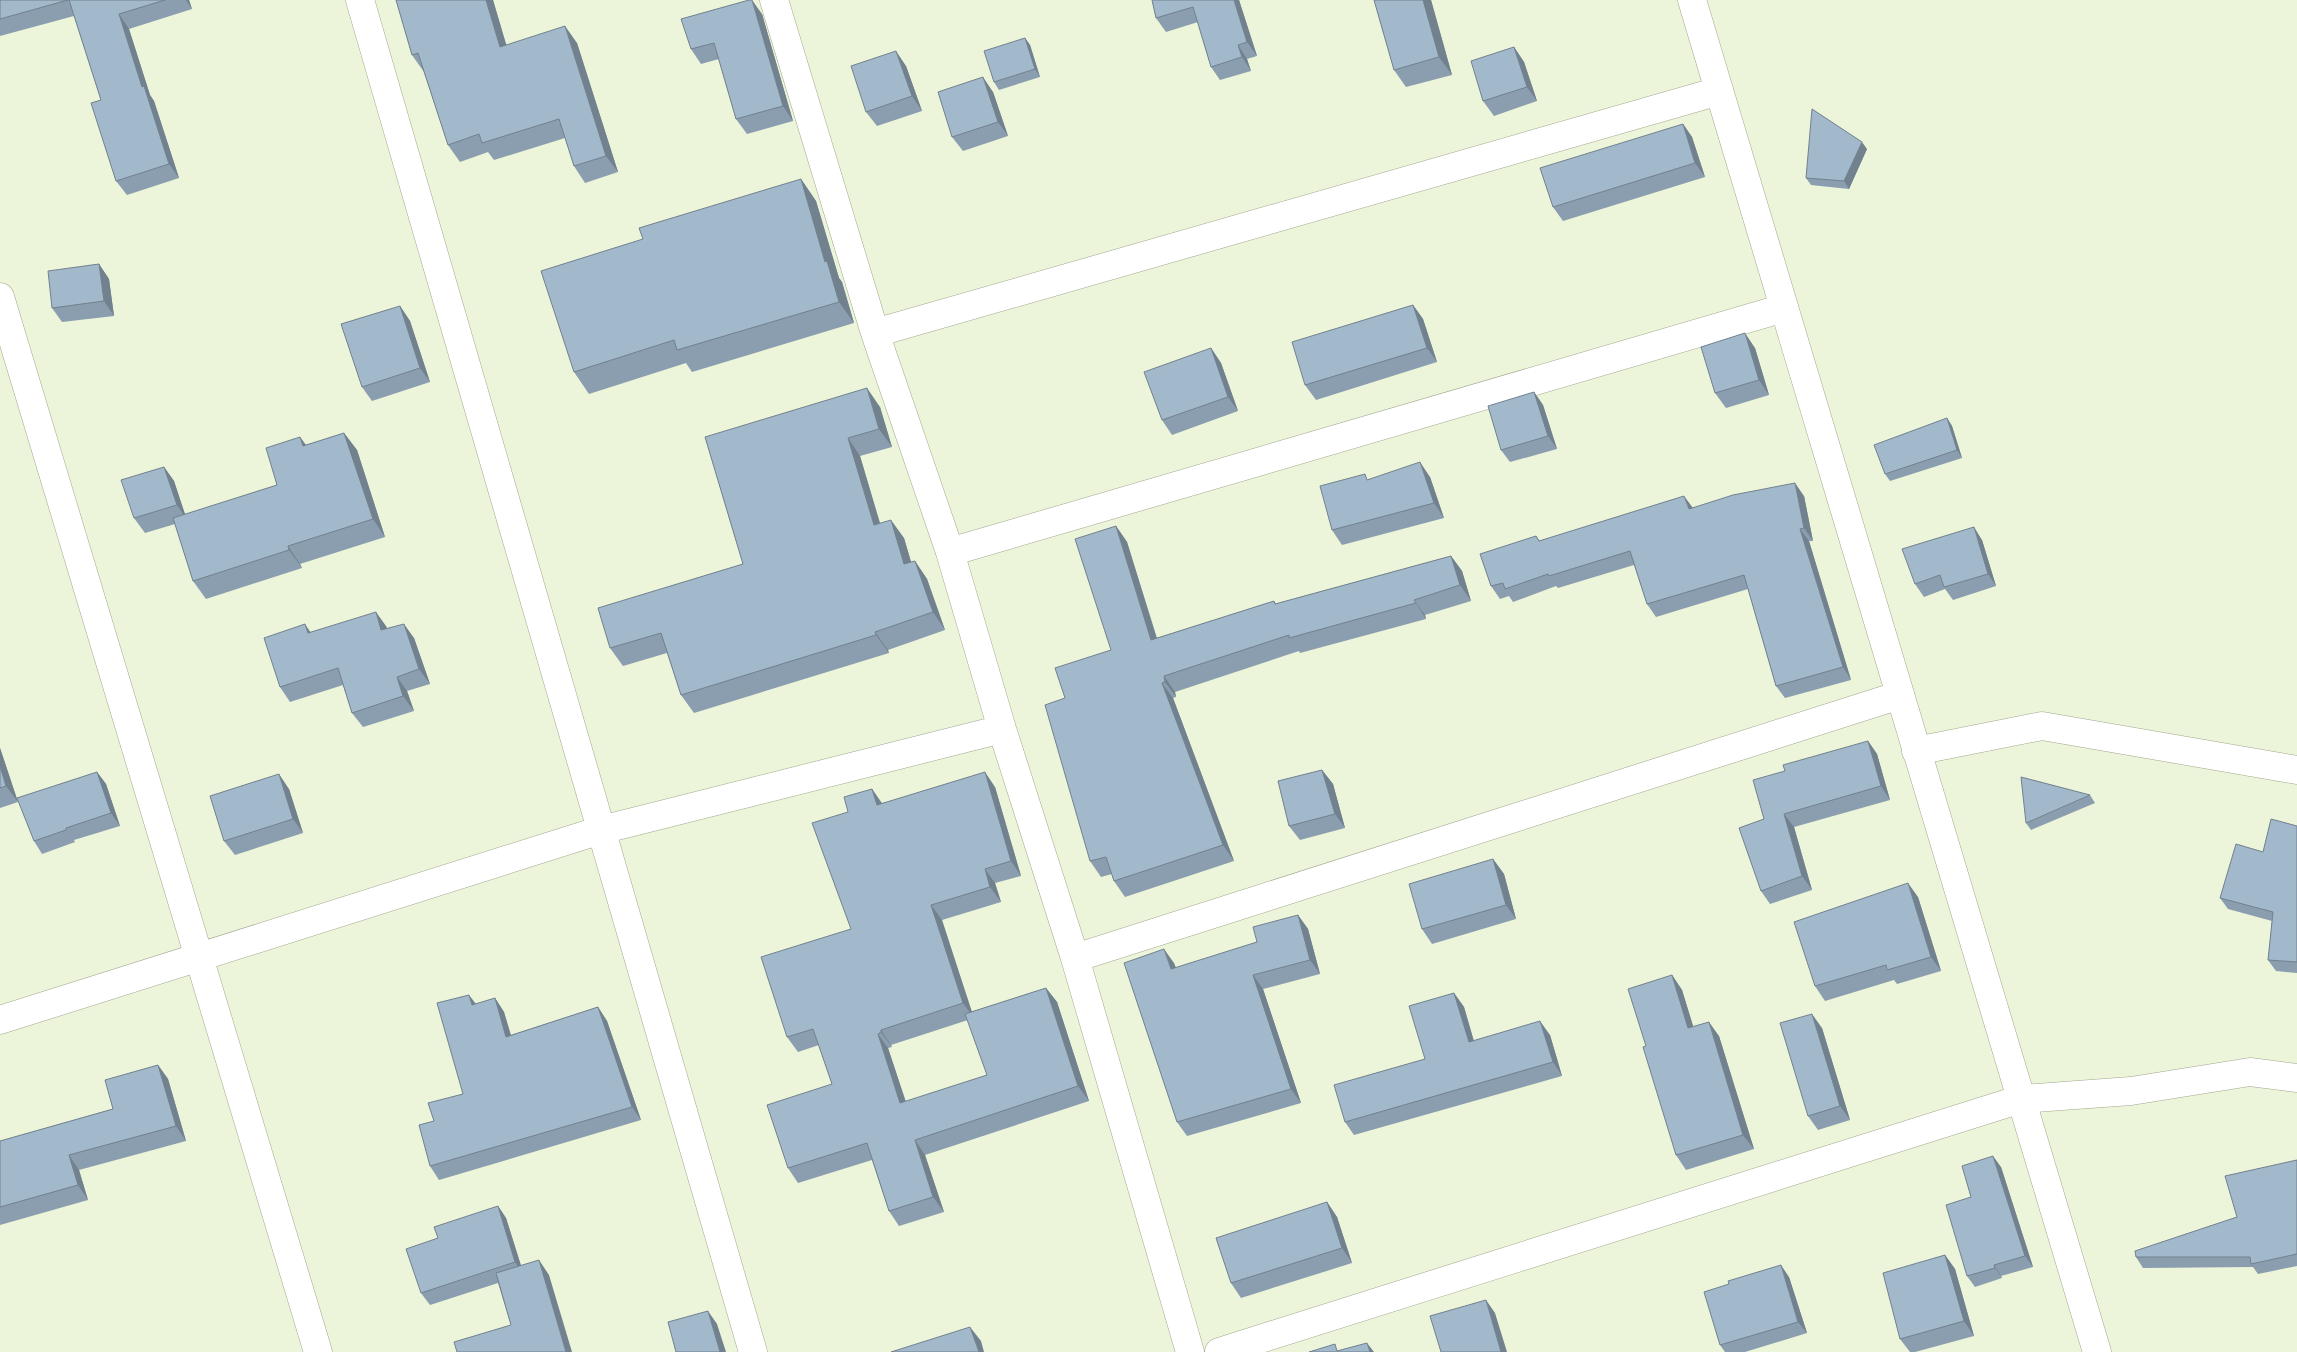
<svg xmlns="http://www.w3.org/2000/svg" width="2297" height="1352" font-family="'Archivo Narrow',sans-serif">
<style>
.lines{fill:none;stroke-linecap:round;stroke-linejoin:round}
.minor-casing{stroke:#a1a88f;stroke-width:29}
.tertiary-casing{stroke:#a1a88f;stroke-width:29}
.minor{stroke:#fff;stroke-width:28}
.tertiary{stroke:#fff;stroke-width:28}
.wall{fill:#8b9eaf;fill-rule:evenodd}
.shaded-wall{fill:#71818e}
.building{fill:#a2b8cb;stroke:#71818e}
</style>
<rect width="100%" height="100%" fill="#ecf4d9"/>
<g class="lines">
<defs>
<path id="minor" d="M360,0L753,1352
M774,0L875,333L950,552L1002,729L1075,958L1190,1352
M0,297L318,1352
M875,333L1719,91
M950,552L1784,308
M1916,751L2042,726L2297,770
M1075,958L1900,695
M0,1020L601,830L1002,729
M1219,1352L2021,1099L2131,1091L2250,1072L2297,1078"/>
<path id="tertiary" d="M1692,0L2097,1352"/>
</defs>
<!-- minor casing -->
<use href="#minor" class="minor-casing"/>
<!-- tertiary casing -->
<use href="#tertiary" class="tertiary-casing"/>
<!-- minor -->
<use href="#minor" class="minor"/>
<!-- tertiary -->
<use href="#tertiary" class="tertiary"/>
</g>
<!-- wall -->
<path class="wall" d="M0,0H189L192,9L129,29L150,95L154,101L179,178L127,195L116,181L101,100L74,16L0,36Z
M396,0H493L506,45L577,43L618,172L585,183L574,166L565,138L494,160L488,152L460,162L448,145L424,72L412,55Z
M1152,0H1239L1257,56L1247,59L1251,71L1220,80L1211,67L1198,22L1166,32L1156,18Z
M1374,0H1431L1452,75L1406,87L1394,70Z
M762,14L793,121L747,134L736,119L719,59L701,64L691,49Z
M1025,38L1030,45L1040,77L999,90L994,82Z
M1514,47L1524,62L1537,101L1494,116L1483,101Z
M906,66L922,111L877,126L866,112Z
M993,92L1008,136L963,151L952,137Z
M1683,124L1692,137L1705,177L1563,221L1553,207Z
M1867,149L1849,189L1811,185L1806,178Z
M801,179L816,201L839,278L842,282L854,323L692,372L686,363L589,394L574,372L643,239Z
M99,264L109,279L114,316L62,322L52,308Z
M1413,305L1423,319L1437,362L1316,400L1305,385Z
M400,306L410,321L430,382L372,401L362,387Z
M1211,348L1221,363L1238,411L1172,435L1162,420Z
M1755,348L1769,395L1726,408L1715,393Z
M1534,392L1543,405L1557,449L1510,462L1501,450Z
M880,407L892,447L860,456L880,523L904,538L911,562L915,561L927,579L945,630L888,650L889,653L694,713L681,695L667,653L623,666L610,648L743,564L705,437Z
M1947,418L1952,426L1962,458L1890,481L1885,474Z
M344,433L357,450L385,537L300,564L302,568L206,599L193,581L175,524L145,533L134,518L164,467L174,481L185,515L277,485L300,437L306,445Z
M1430,477L1444,518L1342,545L1332,530L1369,479Z
M1804,496L1813,541H1809L1851,680L1785,698L1776,686L1748,589L1656,617L1647,604L1634,565L1558,588L1556,586L1513,602L1509,596L1500,599L1491,586L1536,536L1540,541L1693,508Z
M1116,526L1127,542L1157,638L1274,601L1276,604L1451,556L1462,571L1471,601L1425,615L1426,619L1300,653L1299,651L1175,692L1176,697L1173,698L1234,861L1125,897L1114,881L1112,874L1101,877L1090,861L1065,698L1111,650Z
M1982,540L1996,586L1953,600L1945,589L1924,597L1915,584Z
M386,626L387,629L414,638L430,684L407,691L414,711L363,727L352,713L343,685L290,702L280,687L311,633Z
M1868,741L1877,754L1890,800L1794,827L1812,890L1770,904L1761,891L1764,819L1785,771Z
M0,748L18,802L0,808Z
M1322,770L1333,784L1345,828L1300,840L1289,826Z
M97,772L106,784L120,826L74,840L75,842L42,854L34,841Z
M995,787L1021,876L995,883L1001,902L942,920L971,1012L1046,988L1057,1002L1089,1101L925,1155L944,1212L899,1226L889,1211L872,1160L798,1183L788,1168L832,1084L819,1045L798,1052L787,1037L851,929L848,812L872,789L882,803ZM968,1020L987,1075L906,1102L888,1048L892,1047L891,1045Z
M289,789L303,833L235,855L224,841Z
M2090,795L2095,803L2031,830L2026,823Z
M2297,826V973L2276,971L2268,960L2272,921L2228,909L2220,898L2263,852Z
M1493,859L1504,874L1516,919L1432,944L1422,929Z
M1918,897L1941,971L1897,984L1894,980L1825,1001L1815,986Z
M1298,915L1308,929L1320,974L1263,989L1301,1103L1187,1136L1177,1122L1174,963L1176,968L1257,942Z
M1672,975L1682,990L1693,1026L1719,1036L1754,1149L1686,1170L1676,1155L1646,1046Z
M1454,993L1464,1007L1474,1041L1550,1035L1562,1076L1354,1135L1345,1122L1425,1059Z
M495,998L504,1012L511,1035L598,1007L607,1021L641,1120L439,1180L430,1166L434,1121L463,1094L476,1004Z
M1822,1028L1850,1120L1818,1130L1808,1116Z
M158,1065L168,1079L186,1141L79,1170L88,1200L0,1225V1141L113,1109Z
M2297,1160V1266L2258,1274L2253,1267L2143,1268L2136,1257L2237,1217Z
M2001,1167L2033,1267L2001,1276L2002,1278L1975,1287L1967,1276Z
M1327,1202L1337,1217L1352,1263L1241,1298L1231,1283Z
M498,1206L506,1218L521,1266L549,1275L511,1325L498,1283L430,1305L421,1293L438,1238Z
M1945,1255L1955,1269L1974,1336L1915,1352H1910L1900,1339Z
M1789,1277L1807,1333L1745,1352H1725L1720,1345Z"/>
<!-- shaded-wall -->
<path class="shaded-wall" d="M186,0H189L192,9Z
M486,0H493L512,64L500,47Z
M752,0L762,14L793,121L783,106Z
M1234,0H1239L1257,56L1247,42Z
M1423,0H1431L1452,75L1439,57Z
M119,14L129,29L150,95L154,101L179,178L169,164L142,87Z
M565,26L577,43L618,172L606,156Z
M1025,38L1030,45L1040,77L1035,69Z
M1238,45L1247,59L1251,71L1242,57Z
M1514,47L1524,62L1537,101L1527,87Z
M896,51L906,66L922,111L912,96Z
M983,77L993,92L1008,136L998,122Z
M1683,124L1692,137L1705,177L1695,163Z
M1862,142L1867,149L1849,189L1844,181Z
M801,179L816,201L839,278L842,282L854,323L839,302L825,262Z
M99,264L109,279L114,316L104,301Z
M1413,305L1423,319L1437,362L1427,348Z
M400,306L410,321L430,382L420,368Z
M1745,333L1755,348L1769,395L1759,380Z
M1211,348L1221,363L1238,411L1228,397Z
M867,388L880,407L892,447L879,429Z
M1534,392L1543,405L1557,449L1548,436Z
M1947,418L1952,426L1962,458L1957,450Z
M344,433L357,450L385,537L373,519Z
M300,437L313,455L303,446Z
M848,438L860,456L886,544L874,525Z
M1420,462L1430,477L1444,518L1434,503Z
M164,467L174,481L187,520L177,505Z
M1795,483L1804,496L1813,541L1804,528Z
M1684,496L1693,508L1689,509Z
M891,520L904,538L917,582L904,564Z
M1116,526L1127,542L1162,656L1151,640Z
M1974,527L1982,540L1996,586L1988,574Z
M1800,529L1809,541L1851,680L1843,667Z
M288,546L300,564L302,568L289,550Z
M1451,556L1462,571L1471,601L1460,585Z
M915,561L927,579L945,630L933,612Z
M1414,600L1425,615L1426,619L1416,603Z
M376,612L386,626L392,645L381,630Z
M305,624L315,639L308,633Z
M404,624L414,638L430,684L419,669Z
M875,632L888,650L889,653L876,635Z
M1164,676L1175,692L1176,697L1165,682Z
M397,677L407,691L414,711L403,696Z
M1162,683L1173,698L1234,861L1223,845Z
M1868,741L1877,754L1890,800L1881,786Z
M0,748L18,802L6,786L0,766Z
M1322,770L1333,784L1345,828L1335,814Z
M97,772L106,784L120,826L111,813Z
M985,772L995,787L1021,876L1011,861Z
M279,774L289,789L303,833L293,819Z
M872,789L882,804L877,805Z
M1784,814L1794,827L1812,890L1802,876Z
M1493,859L1504,874L1516,919L1506,905Z
M985,869L995,883L1001,902L990,887Z
M1908,883L1918,897L1941,971L1931,957Z
M931,905L942,920L974,1018L963,1003Z
M1298,915L1308,929L1320,974L1310,960Z
M1164,949L1174,963L1181,983L1171,969Z
M1253,975L1263,989L1301,1103L1291,1089Z
M1672,975L1682,990L1698,1042L1688,1028Z
M1046,988L1057,1002L1089,1101L1078,1086Z
M1454,993L1464,1007L1478,1056L1469,1042Z
M469,995L479,1008L472,1005Z
M495,998L504,1012L515,1050L506,1037Z
M598,1007L607,1021L641,1120L632,1107Z
M1812,1014L1822,1028L1850,1120L1840,1106Z
M1540,1021L1550,1035L1562,1076L1553,1062Z
M1709,1022L1719,1036L1754,1149L1743,1135Z
M881,1030L891,1045L892,1047L881,1032Z
M878,1034L888,1048L911,1118L900,1103Z
M158,1065L168,1079L186,1141L176,1126Z
M915,1140L925,1155L944,1212L933,1197Z
M69,1155L79,1170L88,1200L78,1185Z
M1993,1156L2001,1167L2033,1267L2025,1256Z
M1327,1202L1337,1217L1352,1263L1342,1248Z
M498,1206L506,1218L524,1275L515,1262Z
M1945,1255L1955,1269L1974,1336L1964,1321Z
M539,1260L549,1275L572,1352H566Z
M1781,1265L1789,1277L1807,1333L1798,1322Z
M1994,1265L2001,1276L2002,1278L1995,1268Z
M1486,1300L1495,1313L1507,1352H1501Z
M708,1311L717,1324L726,1352H720Z
M970,1327L981,1341L984,1352H979Z
M1367,1343L1374,1352H1370Z"/>
<!-- building -->
<path class="building" d="M0,0H68L0,19Z
M69,0H165L119,14L142,87L144,86L169,164L116,181L91,103L101,100Z
M396,0H486L500,47L565,26L606,156L574,166L559,119L482,143L479,134L448,145L418,53L412,55Z
M749,0H752L783,106L736,119L714,43L691,49L681,19Z
M1152,0H1234L1247,42L1238,45L1242,57L1211,67L1193,7L1156,18Z
M1374,0H1423L1439,57L1394,70Z
M1025,38L1035,69L994,82L984,51Z
M1514,47L1527,87L1483,101L1471,61Z
M896,51L912,96L866,112L851,66Z
M983,77L998,122L952,137L938,92Z
M1812,109L1862,142L1844,181L1806,178Z
M1683,124L1695,163L1553,207L1540,168Z
M801,179L825,262L827,261L839,302L677,350L674,340L574,372L541,271L643,239L639,228Z
M99,264L104,301L52,308L48,271Z
M1413,305L1427,348L1305,385L1292,342Z
M400,306L420,368L362,387L341,324Z
M1745,333L1759,380L1715,393L1701,347Z
M1211,348L1228,397L1162,420L1144,372Z
M867,388L879,429L848,438L874,525L891,520L904,564L915,561L933,612L875,632L876,635L681,695L661,633L610,648L598,608L743,564L705,437Z
M1534,392L1548,436L1501,450L1488,406Z
M1947,418L1957,450L1885,474L1874,445Z
M344,433L373,519L288,546L289,550L193,581L173,518L277,485L266,448L300,437L303,446Z
M1420,462L1434,503L1332,530L1320,486L1365,474L1367,480Z
M164,467L177,505L134,518L121,480Z
M1795,483L1804,528L1800,529L1843,667L1776,686L1744,575L1647,604L1630,551L1549,576L1548,574L1505,589L1503,583L1491,586L1480,554L1536,536L1539,541L1684,496L1689,509L1733,495Z
M1116,526L1151,640L1274,601L1275,604L1451,556L1460,585L1414,600L1416,603L1289,638V635L1164,676L1165,682L1162,683L1223,845L1114,881L1106,857L1090,861L1045,705L1065,698L1055,668L1111,650L1075,539Z
M1974,527L1988,574L1944,587L1940,575L1915,584L1902,549Z
M376,612L381,630L404,624L419,669L397,677L403,696L352,713L338,668L280,687L264,638L305,624L308,633Z
M1868,741L1881,786L1784,814L1802,876L1761,891L1739,828L1764,819L1753,780L1785,771L1783,765Z
M0,766L6,786L0,788Z
M1322,770L1335,814L1289,826L1278,781Z
M97,772L111,813L66,828V830L34,841L17,798Z
M985,772L1011,861L985,869L990,887L931,905L963,1003L881,1030V1032L878,1034L900,1103L987,1075L965,1014L1046,988L1078,1086L915,1140L933,1197L889,1211L867,1143L788,1168L767,1105L832,1084L813,1029L787,1037L761,957L851,929L812,823L848,812L844,797L872,789L877,805Z
M279,774L293,819L224,841L210,796Z
M2021,777L2090,795L2026,823Z
M2271,819L2297,826V962L2268,960L2273,912L2220,898L2236,844L2263,852Z
M1493,859L1506,905L1422,929L1409,884Z
M1908,883L1931,957L1887,970L1886,965L1815,986L1794,922Z
M1298,915L1310,960L1253,975L1291,1089L1177,1122L1124,963L1164,949L1171,969L1257,942L1253,927Z
M1672,975L1688,1028L1709,1022L1743,1135L1676,1155L1643,1047L1646,1046L1628,989Z
M1454,993L1469,1042L1540,1021L1553,1062L1345,1122L1334,1085L1425,1059L1409,1006Z
M469,995L472,1005L495,998L506,1037L598,1007L632,1107L430,1166L419,1125L434,1121L428,1103L463,1094L437,1003Z
M1812,1014L1840,1106L1808,1116L1780,1023Z
M158,1065L176,1126L69,1155L78,1185L0,1207V1141L113,1109L105,1080Z
M1993,1156L2025,1256L1994,1265L1995,1268L1967,1276L1946,1205L1971,1197L1962,1166Z
M2297,1160V1254L2251,1264L2250,1257H2136L2135,1251L2237,1217L2225,1176Z
M1327,1202L1342,1248L1231,1283L1216,1238Z
M498,1206L515,1262L421,1293L406,1249L438,1238L434,1227Z
M1945,1255L1964,1321L1900,1339L1883,1273Z
M539,1260L566,1352H457L454,1342L511,1325L496,1273Z
M1781,1265L1798,1322L1720,1345L1704,1292L1729,1284L1728,1281Z
M1486,1300L1501,1352H1441L1430,1316Z
M708,1311L720,1352H676L668,1322Z
M970,1327L979,1352H891Z
M1367,1343L1370,1352H1309L1335,1344L1337,1351Z"/>
</svg>
